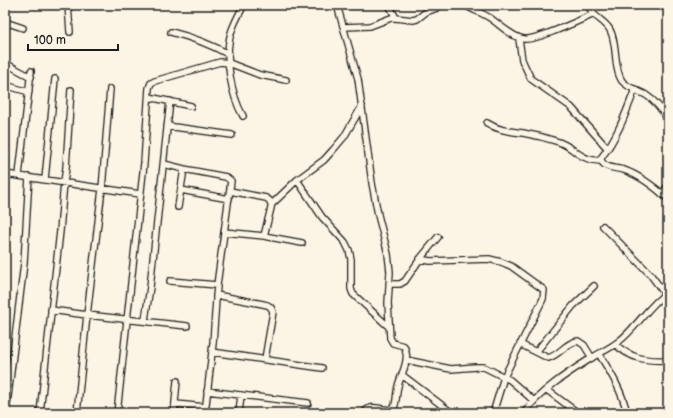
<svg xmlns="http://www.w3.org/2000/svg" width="673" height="418" font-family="'Balsamiq Sans',sans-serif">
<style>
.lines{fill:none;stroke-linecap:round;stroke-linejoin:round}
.minor-casing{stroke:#1c1c1c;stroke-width:8}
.minor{stroke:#fcf5e5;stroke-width:5.5}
</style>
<rect width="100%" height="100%" fill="#fcf5e5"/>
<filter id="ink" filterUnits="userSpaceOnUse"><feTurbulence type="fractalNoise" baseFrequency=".025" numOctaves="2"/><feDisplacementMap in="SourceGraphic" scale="8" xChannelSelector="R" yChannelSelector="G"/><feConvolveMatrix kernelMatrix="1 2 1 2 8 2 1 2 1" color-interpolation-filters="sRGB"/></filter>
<g filter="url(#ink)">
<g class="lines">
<defs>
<path id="minor" d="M68,5L70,32
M337,5L358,79L372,183L378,215L388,254L390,272L388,303L390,338L393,343L404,346C411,359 401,374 398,386C396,393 397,401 394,408C385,414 372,401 364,413
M389,5L396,18
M465,5C473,10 482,13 490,18C499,24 513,38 524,39C536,41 580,20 594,14
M589,5C591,17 605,20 610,30C618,44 613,68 622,81C628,88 639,91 646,95C657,102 662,110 668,121
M5,22L23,28
M344,27L370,26L391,18H396L413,20L417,19L426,12L437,8L440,5
M171,32C191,37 210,44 228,54
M519,39L522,60L531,79L571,107L608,149
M5,63L31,77
M5,85L29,92
M635,89C626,113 617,138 601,158C601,168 616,168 624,170C641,176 655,187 668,199
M149,97L191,106
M243,116C231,95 224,56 231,33C234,23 239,14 244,5
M487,123C500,131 508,131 523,133C535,135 547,138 559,142C577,149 579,160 601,161
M167,126L232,135
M164,164L184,169L226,177L231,181L217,285L213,343L205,413
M5,174L140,194
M19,175L31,71
M45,179L55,79
M297,180L322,217L345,242L349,250L351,259V289L353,294L389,327
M181,190L229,199
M230,191L266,198C270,200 272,203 271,208L264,236
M662,194L668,186
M272,204L297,180L324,160L333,150L344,137L362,106
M178,207L184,169
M603,226L650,274L665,294
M224,232L264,236L302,243
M420,259L430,261L489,259L501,262L511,266L544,290L543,299L504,377L493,413
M170,281L217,285
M389,284H400L405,281L420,259L438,237
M216,295L263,304C269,305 271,306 273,312L265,359
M51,310L87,315L187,326
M145,320L150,287L170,101
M520,344L548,358C560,355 566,342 578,341L584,345L592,358
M615,344C631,359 646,361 668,360
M212,352L322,368
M536,352L573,306L594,286
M599,354C611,373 622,391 627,413
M406,360L451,369L476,367H484L510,380L534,401
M402,375L452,413
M547,390L578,413
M207,391L308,403
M176,404L205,407
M6,413L24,263L29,177
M40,413L60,231L64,182L66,168L71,90
M77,413L87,315L102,189L110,89
M117,413L144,163L149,88L151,83L155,81L220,62L229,63L260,75L286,80
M174,413L177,381
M239,413L241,395
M524,413C540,391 566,374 590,359C599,353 609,349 618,342C637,328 648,305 668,292"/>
</defs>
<!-- minor casing -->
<use href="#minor" class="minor-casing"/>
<!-- minor -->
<use href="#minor" class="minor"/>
</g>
</g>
<!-- margin -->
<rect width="673" height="418" fill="none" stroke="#fcf5e5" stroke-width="20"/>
<rect x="10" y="10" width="653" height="398" fill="none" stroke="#1c1c1c" stroke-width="1.5" filter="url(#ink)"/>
<!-- scale -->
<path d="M28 44v6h90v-6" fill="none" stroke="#1c1c1c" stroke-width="2"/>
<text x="34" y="44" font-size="12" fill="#1c1c1c" stroke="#fcf5e5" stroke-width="3" paint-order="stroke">100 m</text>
</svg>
